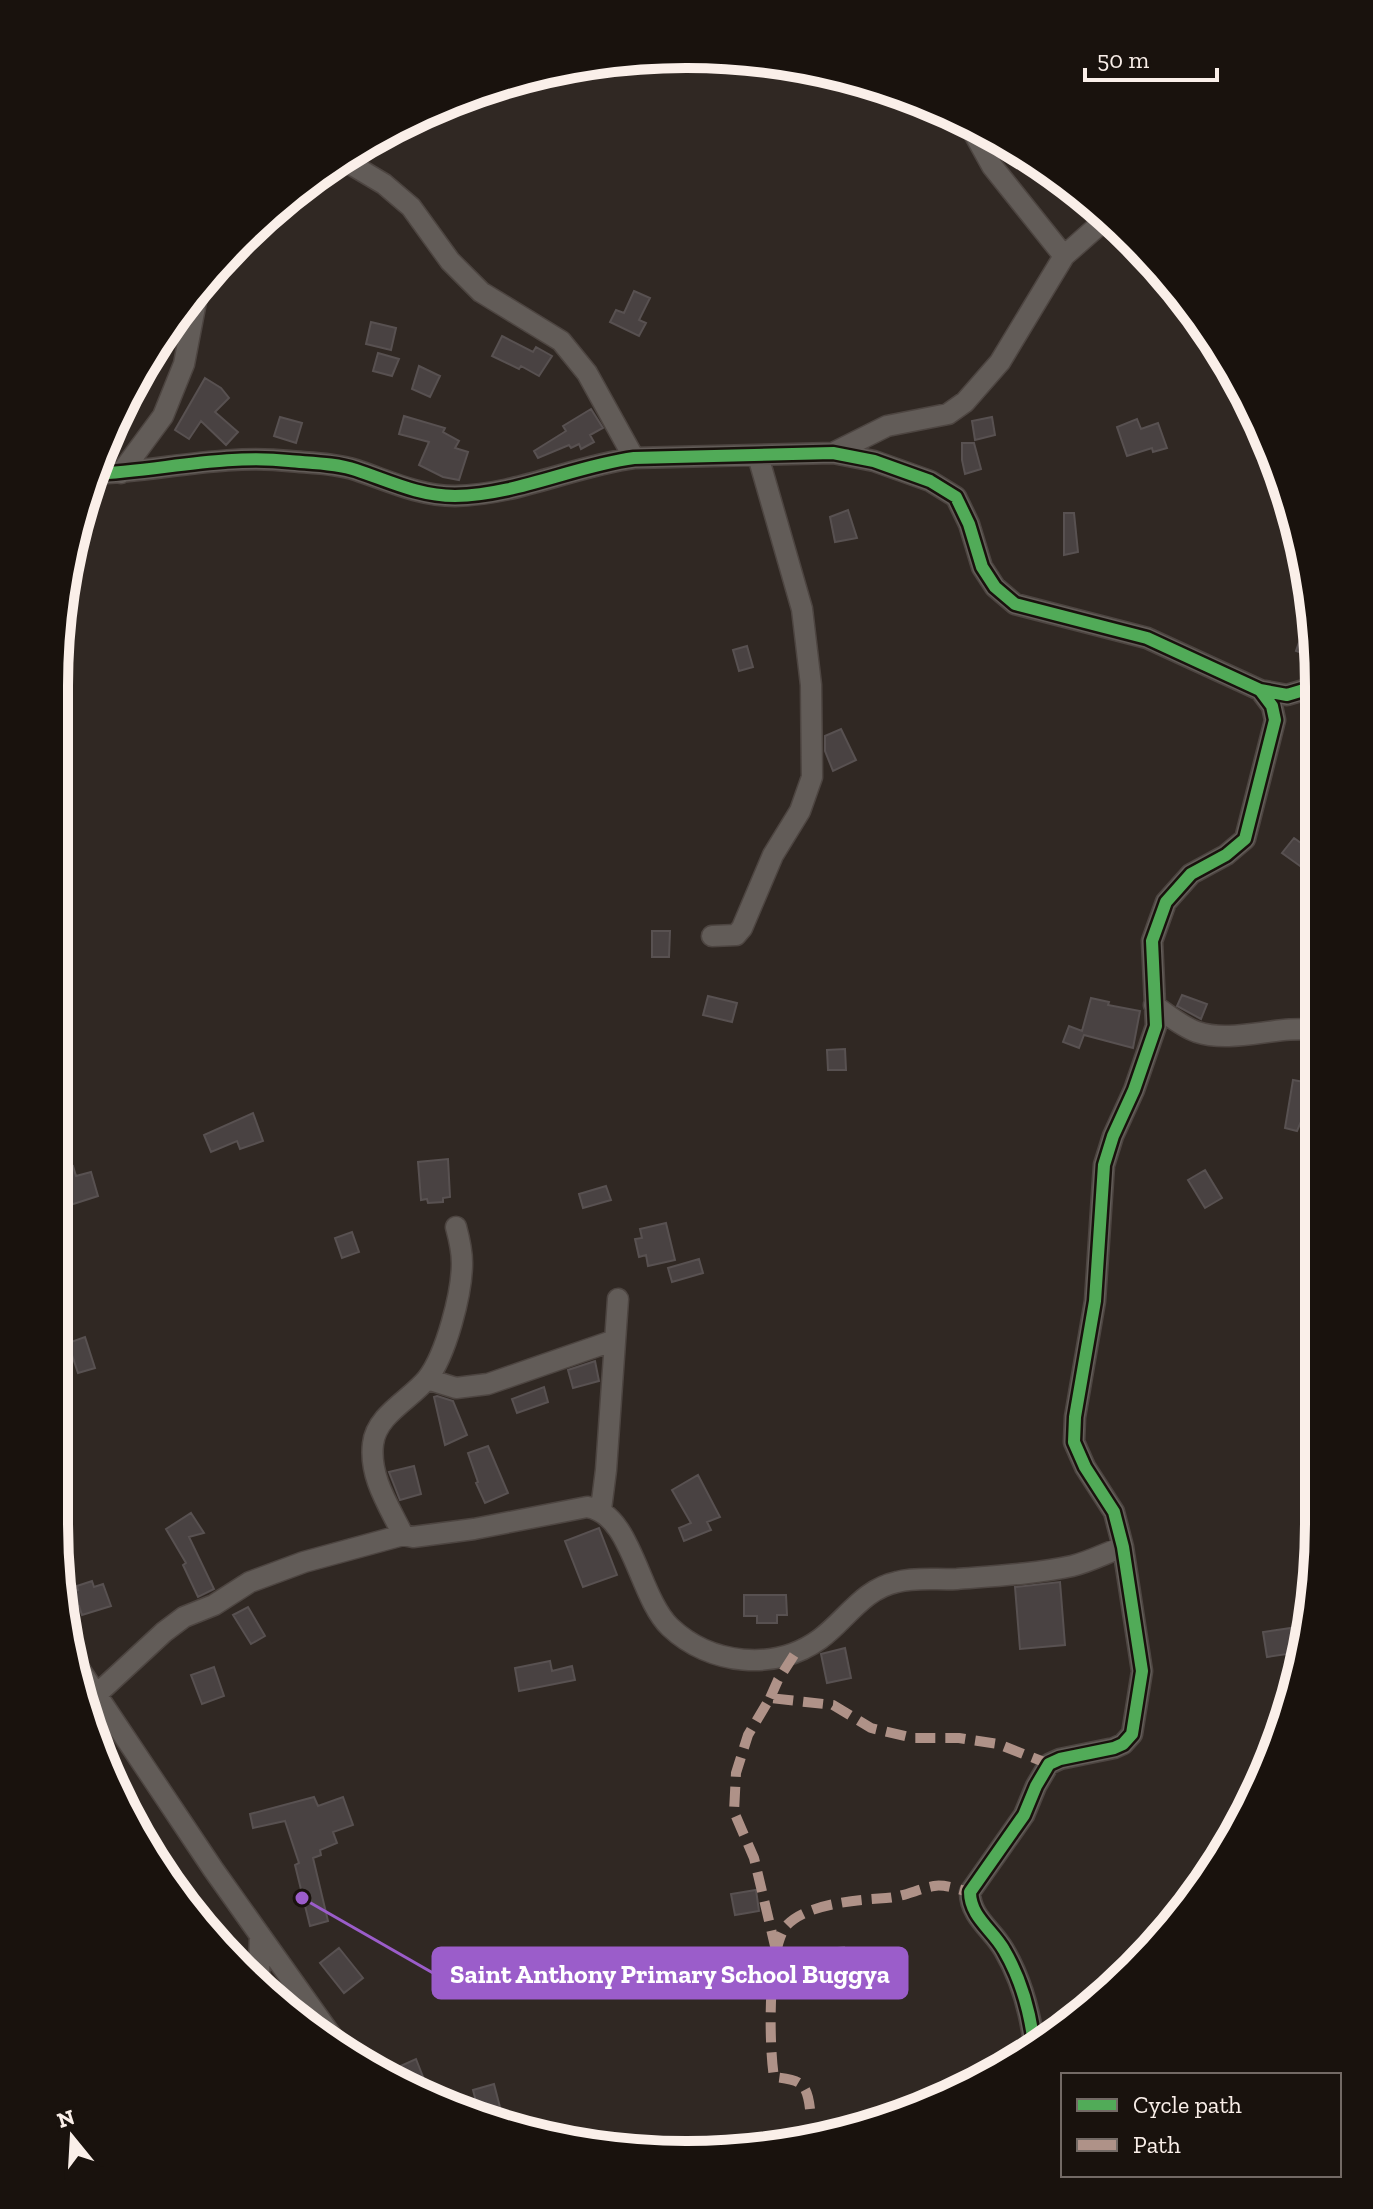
<svg xmlns="http://www.w3.org/2000/svg" width="1373" height="2209" font-family="'Zilla Slab',serif">
<style>
.building{fill:#494242;stroke:#585151;stroke-width:2}
.lines{fill:none;stroke-linecap:round;stroke-linejoin:round}
.minor-casing{stroke:#4d4541;stroke-width:23}
.minor{stroke:#625c58;stroke-width:20}
.quiet{stroke:#af9288;stroke-width:10;stroke-dasharray:20 10;stroke-linecap:butt}
.cycleway-casing{stroke:#19120d;stroke-width:17}
.cycleway{stroke:#51ab58;stroke-width:12}
.rim{fill:none;stroke:#faefe9;stroke-width:10}
.leader{fill:none;stroke:#9b5dca;stroke-width:3}
.callout-dot{fill:#9b5dca;stroke:#19120d;stroke-width:3}
.callout{fill:#9b5dca;stroke:#9b5dca;stroke-width:3}
.callout-label{font-size:26px;text-anchor:middle;font-weight:bold;fill:#fff}
</style>
<rect width="100%" height="100%" fill="#302823"/>
<!-- building -->
<path class="building" d="M634,291L650,298L639,320L646,323L639,336L610,322L616,310L624,313Z
M371,322L396,328L391,350L366,344Z
M502,336L533,352L536,347L552,356L539,376L521,366L519,369L492,356Z
M378,353L399,359L392,376L373,371Z
M419,366L440,376L430,397L412,389Z
M205,378L221,388L229,398L215,412L238,432L226,445L201,421L189,439L175,430Z
M591,409L603,428L590,435L594,442L581,449L579,444L571,448L569,445L538,458L534,451L566,431L563,426Z
M404,416L445,428L443,432L459,441L455,448L468,452L459,480L443,477L419,465L429,442L399,434Z
M280,417L302,423L296,443L274,436Z
M992,417L995,435L975,440L972,421Z
M1137,419L1141,429L1158,423L1167,448L1153,452L1152,448L1127,456L1117,427Z
M962,443H974L981,469L965,474L962,460Z
M848,510L857,538L835,542L830,517Z
M1064,513H1074L1078,552L1064,555Z
M1303,631L1316,636L1318,659L1296,651Z
M747,646L753,667L739,671L733,650Z
M841,729L856,760L833,771L825,751V736Z
M1294,838L1312,851L1300,866L1282,853Z
M652,931H670L669,957H652Z
M1182,995L1207,1004L1201,1019L1177,1006Z
M708,996L737,1003L732,1022L703,1015Z
M1091,998L1109,1002L1108,1005L1140,1011L1133,1048L1084,1035L1079,1048L1063,1042L1069,1026L1082,1031Z
M845,1049L846,1070H828L827,1050Z
M1293,1080L1316,1084V1110L1307,1108L1297,1131L1285,1128Z
M253,1113L263,1141L240,1149L237,1141L211,1152L204,1135Z
M448,1159L450,1197L443,1198V1202L428,1203L427,1199L421,1200L418,1162Z
M73,1166L76,1176L91,1172L98,1196L61,1208L56,1191V1171Z
M1205,1170L1222,1198L1205,1208L1188,1180Z
M606,1186L611,1200L583,1208L579,1194Z
M666,1223L675,1260L648,1266L646,1255L639,1257L635,1239L642,1238L640,1229Z
M352,1232L359,1252L342,1258L335,1238Z
M699,1259L703,1273L672,1282L668,1268Z
M85,1337L95,1368L78,1373L68,1343Z
M595,1361L599,1381L573,1388L568,1370Z
M544,1387L548,1402L517,1413L512,1399Z
M437,1396L453,1401L467,1435L445,1445L434,1397Z
M488,1446L508,1493L485,1503L476,1483L478,1482L468,1453Z
M414,1466L421,1494L400,1500L389,1472Z
M698,1475L720,1517L707,1522L711,1530L684,1541L679,1528L691,1523L672,1490Z
M191,1513L204,1533L189,1537L214,1589L198,1597L183,1565L186,1563L166,1529Z
M599,1528L617,1575L583,1587L565,1541Z
M92,1581L94,1587L103,1584L111,1606L82,1615L79,1606L75,1607L70,1592L78,1590L77,1586Z
M1060,1582L1065,1645L1020,1649L1015,1587Z
M744,1595H786L787,1615H777V1623H757V1616H744Z
M248,1607L265,1636L251,1644L233,1615Z
M1291,1628L1294,1653L1267,1657L1263,1632Z
M845,1648L851,1678L827,1683L821,1654Z
M550,1661L552,1671L572,1666L575,1680L519,1691L515,1668Z
M214,1667L224,1696L202,1704L191,1675Z
M314,1797L318,1806L343,1797L353,1825L333,1832L337,1843L320,1850L321,1855L313,1858L328,1921L310,1926L295,1865L299,1863L285,1821L253,1828L250,1814Z
M756,1890L759,1911L735,1915L731,1894Z
M844,1947L846,1961L823,1964L821,1950Z
M339,1948L363,1978L344,1993L320,1963Z
M416,2059L423,2077L406,2083L402,2081L396,2068Z
M494,2084L501,2111L480,2117L473,2090Z"/>
<g class="lines">
<defs>
<path id="minor" d="M966,119L992,166L1064,256
M342,159L384,184L411,207L450,261L481,292L561,341L587,373L634,458
M833,453L887,426L948,414L965,402L1000,362L1064,256L1107,218
M121,473L163,416L184,364L199,286
M94,474C159,471 224,454 289,461C310,463 335,463 356,470C389,481 419,496 455,496C517,495 574,466 634,458L833,453L874,461L930,481L956,497L969,524L982,567L995,587L1015,604L1147,638L1260,690L1287,695L1317,686
M712,936L736,935L742,928L773,855L800,811L812,777L811,685L802,609L758,456
M1154,1005C1167,1014 1182,1027 1197,1032C1233,1044 1277,1025 1316,1030
M427,1379L456,1388L488,1384L615,1340
M601,1509L606,1470L618,1299
M403,1535C389,1506 369,1477 373,1444C376,1415 411,1399 427,1379C446,1355 462,1293 462,1263C462,1251 459,1238 456,1227
M78,1667L213,1869L343,2052
M96,1695L164,1632L184,1617L214,1605L250,1582L304,1562L403,1535L413,1537L474,1529L587,1507C632,1513 638,1596 670,1627C710,1665 775,1672 820,1639C846,1620 863,1589 897,1582C915,1577 938,1580 957,1579C995,1576 1035,1574 1072,1566C1089,1562 1106,1553 1123,1547
M259,1978L260,1935
M1034,2044C1030,2012 1021,1979 1004,1950C993,1930 970,1917 970,1892L1024,1815L1036,1786L1049,1764L1060,1759L1114,1748L1123,1744L1132,1734L1142,1671L1123,1547L1114,1512L1085,1467L1074,1442L1075,1417L1095,1301L1104,1165L1113,1136L1134,1090L1156,1026L1152,941L1166,902L1191,874L1226,855L1245,839L1275,720L1272,706L1260,690"/>
</defs>
<!-- minor casing -->
<use href="#minor" class="minor-casing"/>
<!-- minor -->
<use href="#minor" class="minor"/>
<!-- quiet -->
<path class="quiet" d="M770,1698L778,1680L794,1655
M776,1950L754,1858L734,1812L736,1773L748,1735L770,1698L833,1705L871,1728L913,1738H959L998,1744L1049,1764
M810,2109C807,2082 800,2080 774,2077C769,2047 767,1947 787,1925C808,1903 859,1900 886,1898C903,1897 918,1889 934,1886C945,1884 959,1890 970,1892"/>
<defs>
<path id="cycleway" d="M94,474C159,471 224,454 289,461C310,463 335,463 356,470C389,481 419,496 455,496C517,495 574,466 634,458L833,453L874,461L930,481L956,497L969,524L982,567L995,587L1015,604L1147,638L1260,690L1287,695L1317,686
M1034,2044C1030,2012 1021,1979 1004,1950C993,1930 970,1917 970,1892L1024,1815L1036,1786L1049,1764L1060,1759L1114,1748L1123,1744L1132,1734L1142,1671L1123,1547L1114,1512L1085,1467L1074,1442L1075,1417L1095,1301L1104,1165L1113,1136L1134,1090L1156,1026L1152,941L1166,902L1191,874L1226,855L1245,839L1275,720L1272,706L1260,690"/>
</defs>
<!-- cycleway casing -->
<use href="#cycleway" class="cycleway-casing"/>
<!-- cycleway -->
<use href="#cycleway" class="cycleway"/>
</g>
<!-- crop -->
<path d="M0 0H1373V2209H0ZM686 68H687A618 618 0 0 1 1305 686V1523A618 618 0 0 1 687 2141H686A618 618 0 0 1 68 1523V686A618 618 0 0 1 686 68Z" fill="#19120d" fill-rule="evenodd"/>
<path class="rim" d="M686 68H687A618 618 0 0 1 1305 686V1523A618 618 0 0 1 687 2141H686A618 618 0 0 1 68 1523V686A618 618 0 0 1 686 68Z"/>
<!-- callouts -->
<path class="leader" d="M302 1898L433 1973"/>
<circle class="callout-dot" cx="302" cy="1898" r="8"/>
<rect class="callout" x="433" y="1948" width="474" height="50" rx="8"/>
<g class="callout-label">
<text x="670" y="1983">Saint Anthony Primary School Buggya</text>
</g>
<!-- legend -->
<rect x="1061" y="2073" width="280" height="104" fill="#19120d" stroke="#736a65" stroke-width="2"/>
<rect x="1077" y="2099" width="40" height="12" fill="#51ab58" stroke="#736a65" stroke-width="2"/>
<text x="1133" y="2113" font-size="24" fill="#faefe9">Cycle path</text>
<rect x="1077" y="2139" width="40" height="12" fill="#af9288" stroke="#736a65" stroke-width="2"/>
<text x="1133" y="2153" font-size="24" fill="#faefe9">Path</text>
<!-- north arrow -->
<g transform="translate(72 2137) rotate(342)" stroke="#19120d" stroke-width="6" paint-order="stroke">
<path d="M0-6L14 30L0 20L-14 30Z" fill="#faefe9"/>
<text y="-12" font-size="22" font-weight="bold" text-anchor="middle" fill="#faefe9">N</text>
</g>
<!-- scale -->
<path d="M1085 68v12h132v-12" fill="none" stroke="#faefe9" stroke-width="4"/>
<text x="1097" y="68" font-size="24" fill="#faefe9" stroke="#19120d" stroke-width="6" paint-order="stroke">50 m</text>
</svg>
